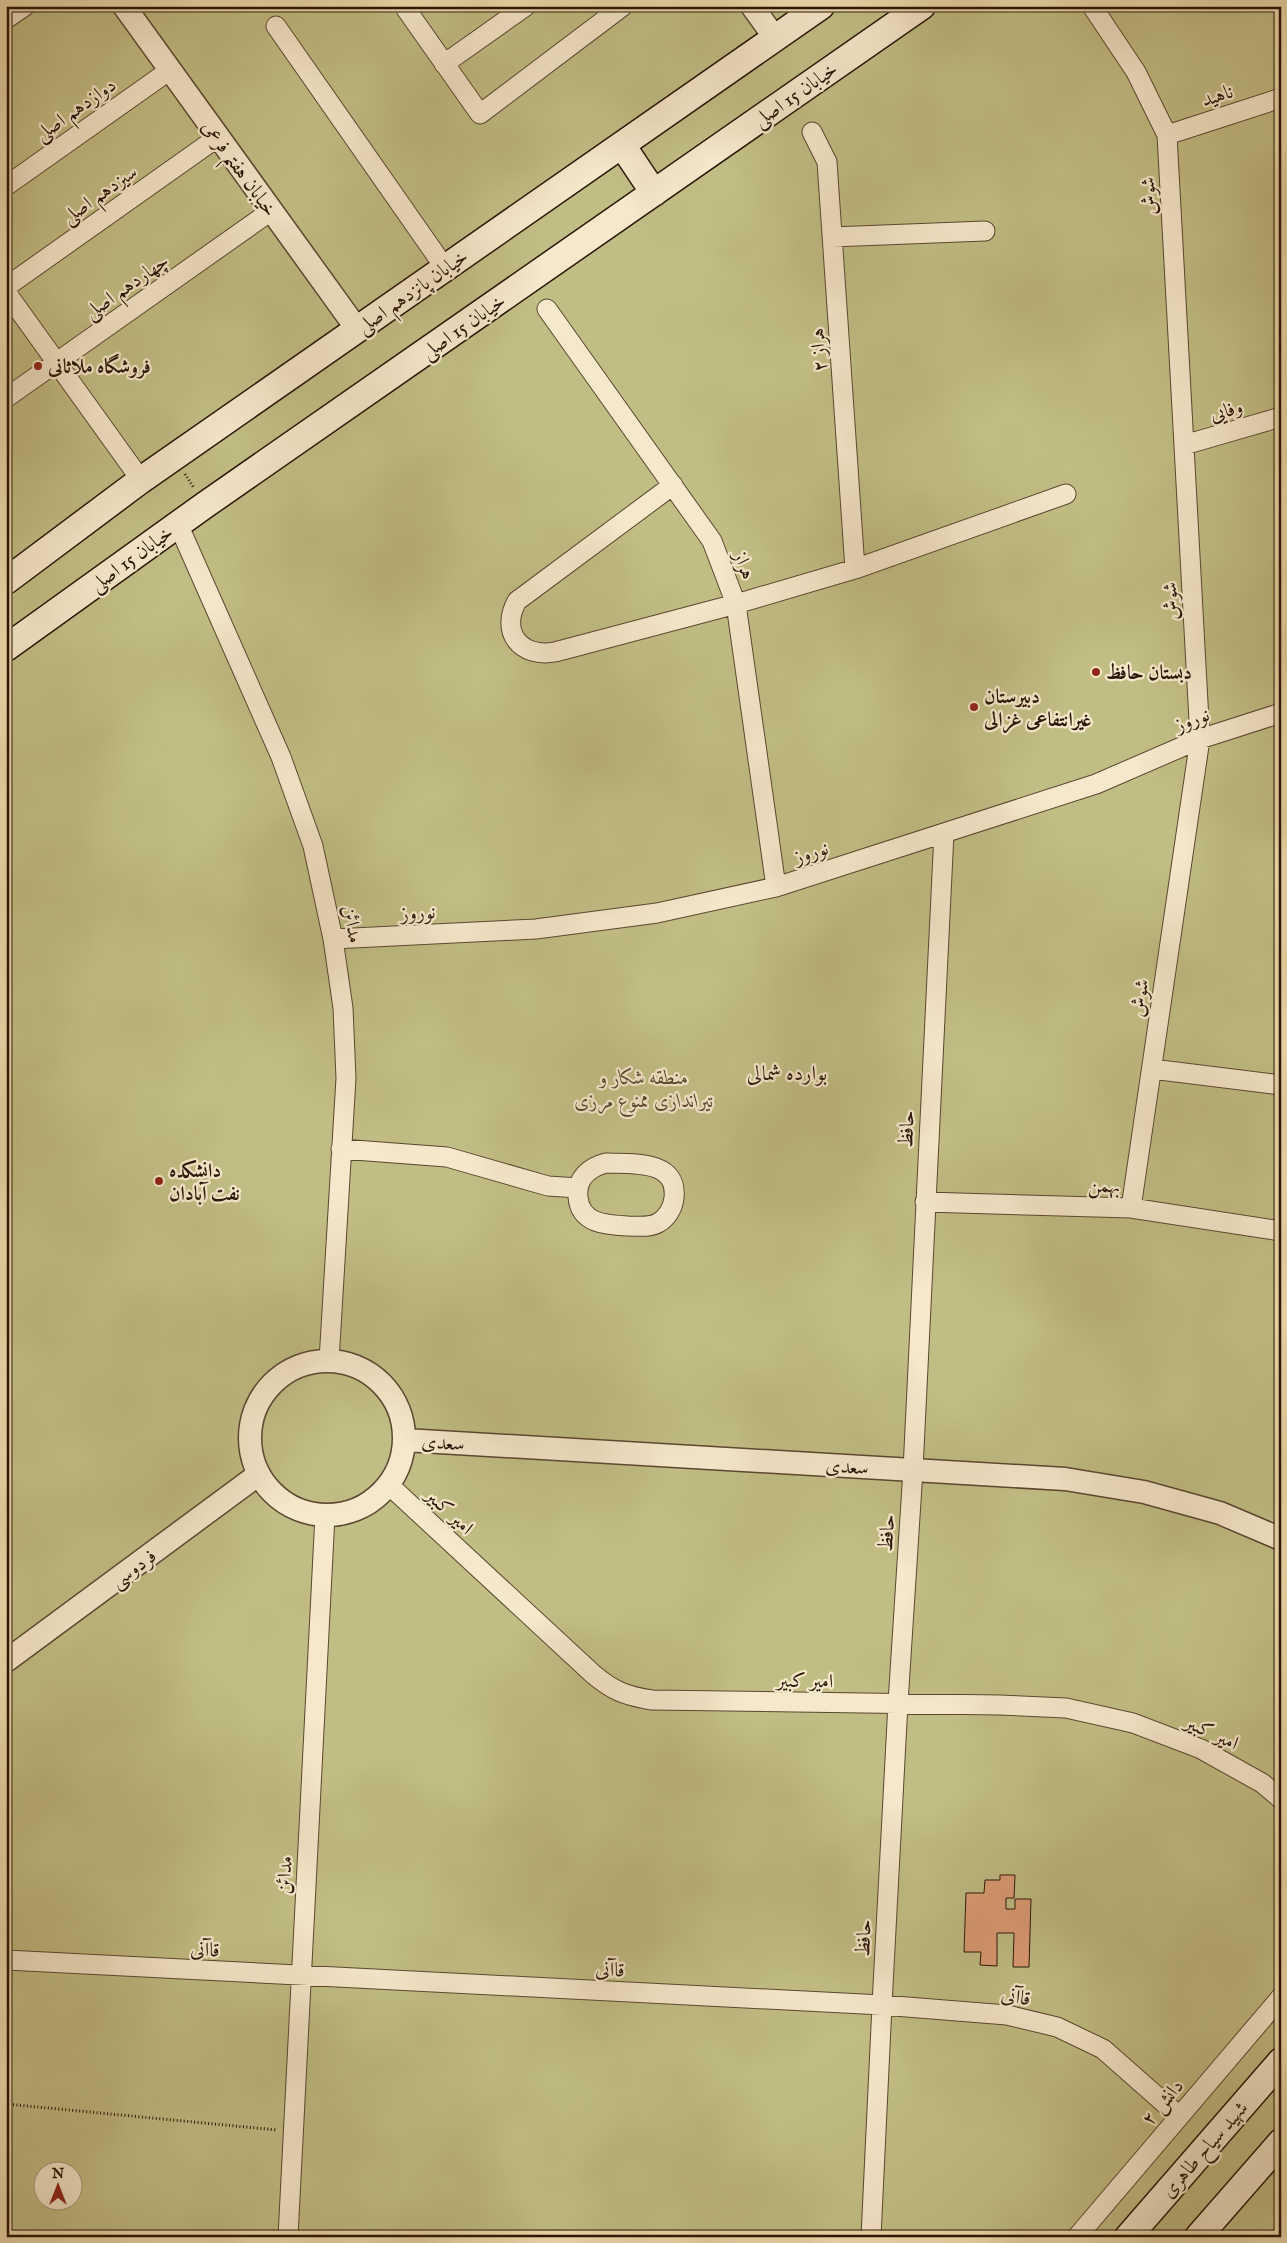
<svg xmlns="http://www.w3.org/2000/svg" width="1287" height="2243" font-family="'IM FELL English',Amiri,serif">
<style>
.green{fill:#c1be85;stroke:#746a46;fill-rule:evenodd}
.building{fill:#de9d76;stroke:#281507}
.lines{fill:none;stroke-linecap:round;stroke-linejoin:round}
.minor-casing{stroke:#5a4731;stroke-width:21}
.tertiary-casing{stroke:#5a4731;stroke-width:25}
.secondary-casing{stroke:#281507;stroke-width:29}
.path{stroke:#281507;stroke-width:3;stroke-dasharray:1 2.5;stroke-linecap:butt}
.minor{stroke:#f5e8cb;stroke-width:19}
.tertiary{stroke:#f5e8cb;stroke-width:22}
.secondary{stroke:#f5e8cb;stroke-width:26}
.poi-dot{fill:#8f2418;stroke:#f5e8cb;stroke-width:2}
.labels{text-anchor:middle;stroke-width:4.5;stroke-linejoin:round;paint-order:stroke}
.street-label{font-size:20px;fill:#281507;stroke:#f5e8cb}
.poi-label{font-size:20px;font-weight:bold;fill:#281507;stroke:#f5e8cb;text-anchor:start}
.park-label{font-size:20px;font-style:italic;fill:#56482d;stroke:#f5e8cb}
.neighbourhood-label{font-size:21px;fill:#281507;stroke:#f5e8cb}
</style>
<rect width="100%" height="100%" fill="#efdcaf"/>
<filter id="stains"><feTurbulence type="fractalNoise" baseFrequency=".004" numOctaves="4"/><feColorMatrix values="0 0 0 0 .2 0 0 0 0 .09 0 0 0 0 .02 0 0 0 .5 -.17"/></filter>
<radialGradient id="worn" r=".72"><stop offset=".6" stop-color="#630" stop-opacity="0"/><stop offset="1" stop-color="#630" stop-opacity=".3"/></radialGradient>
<!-- green -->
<path class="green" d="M6,6H1281V2237H6ZM42,2170H72V2200H42Z"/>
<!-- building -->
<path class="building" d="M1000,1875H1015L1014,1898H1006V1909H1015V1899H1031L1029,1967H1013L1014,1933H997V1966L980,1965L981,1952H964L966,1893H984L985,1880H1000Z"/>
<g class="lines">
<defs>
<path id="minor" d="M409,6L406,9L480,114L623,6
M1092,6L1136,72L1167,135L1200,739L1131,1208
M6,19L25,6
M276,26L445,268
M444,64L526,6
M812,132L827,162L855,569
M1167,135L1281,98
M6,186L170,70
M832,237L985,231
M6,287L218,137
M6,292L141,480
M547,309L712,541L736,604L776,887
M6,398L271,211
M1184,445L1281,417
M673,485L517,601C500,632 520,658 555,652L736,604L855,569L1066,494
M178,524L281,757L313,846L333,939L343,1008L346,1078L329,1361
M333,939L536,929L657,913L776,887L1096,784L1200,739L1281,713
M1152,1069L1281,1085
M341,1149L447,1157L548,1186L578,1188
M606,1163C631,1164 678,1159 674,1198C673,1208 667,1218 658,1223C649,1228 638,1226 628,1226C607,1225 580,1224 578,1197C576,1178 590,1167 606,1163Z
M925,1202L1131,1208L1281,1231
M389,1485L593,1674C613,1691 626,1696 652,1700L999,1705L1066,1708L1133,1723L1201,1749L1262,1783L1281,1799
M6,1960L882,2005L1007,2015L1057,2027L1103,2049L1179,2116
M288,2237L325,1515
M871,2237L882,2005L898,1703L913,1470L944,833
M1077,2237L1281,1997"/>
<path id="tertiary" d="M124,6L357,329
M752,6L775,38
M250 1438a77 77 0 1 1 154 0a77 77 0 1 1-154 0Z
M405,1440L1065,1479L1144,1492L1220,1513L1281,1539
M6,1661L259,1474"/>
<path id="secondary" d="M622,145L654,193
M6,581L141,480L821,6
M6,648L205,505L922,6
M1128,2237L1281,2061
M1198,2237L1281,2142"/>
</defs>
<!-- minor casing -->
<use href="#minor" class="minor-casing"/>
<!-- tertiary casing -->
<use href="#tertiary" class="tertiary-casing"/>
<!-- secondary casing -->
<use href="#secondary" class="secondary-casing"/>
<!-- path -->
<path class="path" d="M185,474L194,488
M6,2104L277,2130"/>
<!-- minor -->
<use href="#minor" class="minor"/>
<!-- tertiary -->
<use href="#tertiary" class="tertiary"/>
<!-- secondary -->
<use href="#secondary" class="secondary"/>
</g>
<!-- markers -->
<g class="poi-dot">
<circle cx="38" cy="366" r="5"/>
<circle cx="1096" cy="672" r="5"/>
<circle cx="974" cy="707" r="5"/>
<circle cx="159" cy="1181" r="5"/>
</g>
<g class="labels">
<!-- street labels -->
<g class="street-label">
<text transform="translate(795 94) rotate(-35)" y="7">خیابان 15 اصلی</text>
<text transform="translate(1217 95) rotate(-18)" y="7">ناهید</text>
<text transform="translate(75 109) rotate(-35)" y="7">دوازدهم اصلی</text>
<text transform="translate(240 168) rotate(54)" y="7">خیابان هفتم فرعی</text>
<text transform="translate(99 194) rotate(-35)" y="7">سیزدهم اصلی</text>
<text transform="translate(1148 196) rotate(-93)" y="7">شوش</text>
<text transform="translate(126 286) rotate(-35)" y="7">چهاردهم اصلی</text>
<text transform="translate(412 291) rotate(-35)" y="7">خیابان پانزدهم اصلی</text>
<text transform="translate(463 326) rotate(-35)" y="7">خیابان 15 اصلی</text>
<text transform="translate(818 350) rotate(-94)" y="7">هراز ۲</text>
<text transform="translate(1226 410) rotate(-16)" y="7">وفایی</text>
<text transform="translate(131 558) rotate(-36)" y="7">خیابان 15 اصلی</text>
<text transform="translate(745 565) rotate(69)" y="7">هراز</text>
<text transform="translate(1170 601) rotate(-93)" y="7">شوش</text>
<text transform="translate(1192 719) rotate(-21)" y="7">نوروز</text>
<text transform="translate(811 852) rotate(-18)" y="7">نوروز</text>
<text transform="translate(418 912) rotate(-3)" y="7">نوروز</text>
<text transform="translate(353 924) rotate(79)" y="7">مدائن</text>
<text transform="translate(1139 998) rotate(-82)" y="7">شوش</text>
<text transform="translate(906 1129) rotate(-87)" y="7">حافظ</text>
<text transform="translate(1104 1185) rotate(2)" y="7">بهمن</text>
<text transform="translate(443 1442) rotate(3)" y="7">سعدی</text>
<text transform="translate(847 1466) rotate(3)" y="7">سعدی</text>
<text transform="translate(450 1511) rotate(43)" y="7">امیر کبیر</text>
<text transform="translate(886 1533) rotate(-86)" y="7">حافظ</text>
<text transform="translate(133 1568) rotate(-36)" y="7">فردوسی</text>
<text transform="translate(805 1680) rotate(1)" y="7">امیر کبیر</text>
<text transform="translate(1212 1732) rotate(25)" y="7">امیر کبیر</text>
<text transform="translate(284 1875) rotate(-87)" y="7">مدائن</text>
<text transform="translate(863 1938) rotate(-87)" y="7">حافظ</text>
<text transform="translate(205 1949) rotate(3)" y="7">قاآنی</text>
<text transform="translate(610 1969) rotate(3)" y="7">قاآنی</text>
<text transform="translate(1016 1996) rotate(10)" y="7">قاآنی</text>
<text transform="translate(1162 2102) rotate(-50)" y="7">دانش ۲</text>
<text transform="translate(1204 2149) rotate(-49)" y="7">شهید سیاح طاهری</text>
</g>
<!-- poi labels -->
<g class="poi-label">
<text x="48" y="373">فروشگاه ملاثانی</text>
<text x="1106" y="679">دبستان حافظ</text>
<text x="984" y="703">دبیرستان<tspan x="984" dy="23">غیرانتفاعی غزالی</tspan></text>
<text x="169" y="1177">دانشکده<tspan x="169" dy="23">نفت آبادان</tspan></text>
</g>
<!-- park labels -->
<g class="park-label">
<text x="644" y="1084">منطقه شکار و<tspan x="644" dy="23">تیراندازی ممنوع مرزی</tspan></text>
</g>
<!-- neighbourhood labels -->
<g class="neighbourhood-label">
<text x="787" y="1080">بوارده شمالی</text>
</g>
</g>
<!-- margin -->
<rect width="1287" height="2243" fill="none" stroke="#efdcaf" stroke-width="25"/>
<rect x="8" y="8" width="1272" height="2228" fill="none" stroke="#281507" stroke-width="2.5"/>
<rect x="12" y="12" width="1262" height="2218" fill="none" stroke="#281507"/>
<!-- north arrow -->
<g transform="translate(58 2186)"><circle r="24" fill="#f5e8cb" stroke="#a3947d"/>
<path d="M0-4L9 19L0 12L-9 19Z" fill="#8f2418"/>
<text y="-8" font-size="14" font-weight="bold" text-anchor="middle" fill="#281507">N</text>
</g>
<rect width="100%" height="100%" filter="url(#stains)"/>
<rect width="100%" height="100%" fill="url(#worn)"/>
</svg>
